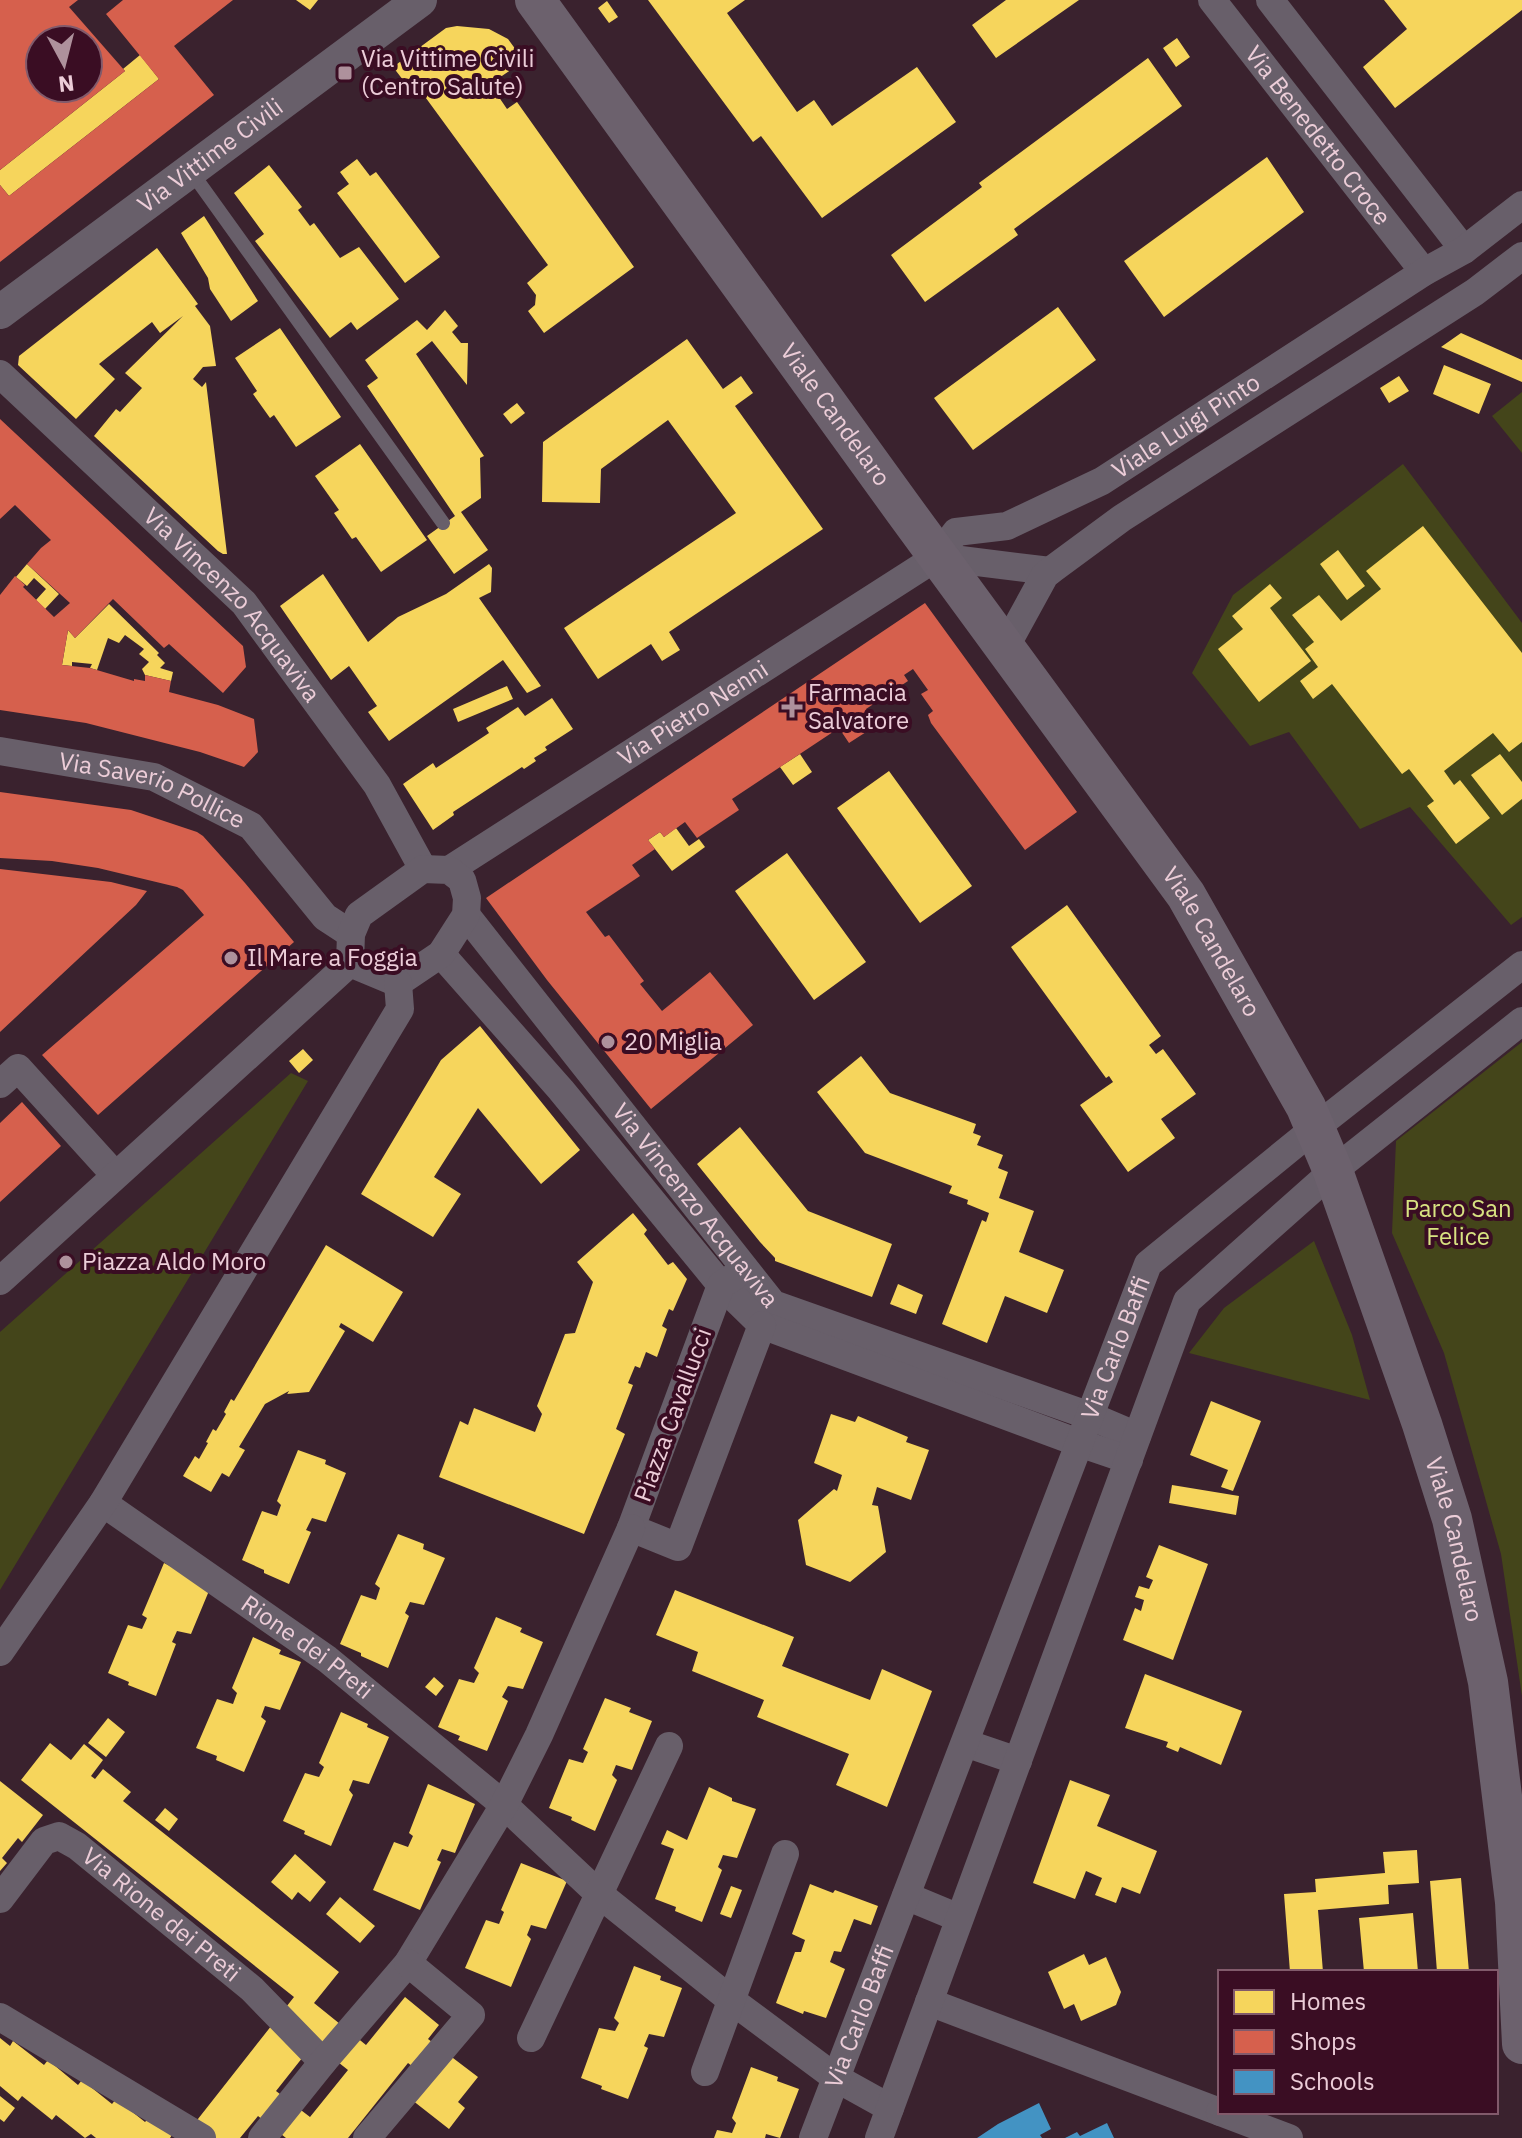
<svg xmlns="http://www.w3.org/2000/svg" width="1522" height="2138" font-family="'IBM Plex Sans',sans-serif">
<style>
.park{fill:#44451a}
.homes{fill:#f6d55c;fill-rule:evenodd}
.shops{fill:#d6604d;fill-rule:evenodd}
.schools{fill:#4393c3}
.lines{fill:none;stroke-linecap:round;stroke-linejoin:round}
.service{stroke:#685f6a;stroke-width:14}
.minor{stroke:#685f6a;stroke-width:28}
.tertiary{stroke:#685f6a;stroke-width:34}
.secondary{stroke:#6c616d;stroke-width:40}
.poi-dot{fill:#ae919c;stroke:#3a0d23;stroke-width:3}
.labels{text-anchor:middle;stroke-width:8;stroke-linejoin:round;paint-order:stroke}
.poi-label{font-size:24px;fill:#eccdd8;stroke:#3a0d23;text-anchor:start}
.street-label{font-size:24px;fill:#eccdd8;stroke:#3a0d23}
.park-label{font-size:24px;fill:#d8e381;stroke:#3a0d23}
</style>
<rect width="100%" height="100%" fill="#3a222e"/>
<!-- park -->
<path class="park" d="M1522,392V453L1492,416Z
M1403,464L1522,623V917L1511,925L1410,807L1360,829L1289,732L1250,746L1192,673L1233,595Z
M1522,1042V1696L1501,1554L1444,1353L1392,1233L1396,1141Z
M291,1073L308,1081L0,1590V1332Z
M1314,1241L1352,1335L1370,1400L1189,1353L1224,1308Z"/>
<!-- homes -->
<path class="homes" d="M296,0H318L310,10Z
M648,0H745L727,13L797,112L814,100L832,126L917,67L956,122L822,218L761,136L753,142Z
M1006,0H1079L996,58L972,25Z
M1384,0H1522V10L1395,108L1363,67L1407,29Z
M607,1L618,17L609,23L598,8Z
M457,26L489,29L508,39L524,61L490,84L507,109L517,102L634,267L544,333L528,311L535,305L536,295L527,283L548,265L423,94L417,98L393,67L446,28Z
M1177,38L1190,57L1176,67L1163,48Z
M140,55L159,79L9,196L0,185V170L125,71L123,69Z
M1148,58L1182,106L1014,229L1018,235L925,302L891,255L982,187L979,183Z
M1267,157L1304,212L1164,317L1124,261Z
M357,159L370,176L376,172L440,257L405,283L337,193L349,184L340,172Z
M269,165L302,207L298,210L310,226L314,223L340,258L359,247L399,299L357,330L351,322L330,338L255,241L264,234L234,193Z
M204,216L258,301L231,321L210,289L208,278L181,233Z
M157,248L198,304L195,306L210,326L216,366L203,367L193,379L202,387L206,382L227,554H223L218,551L94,436L116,409L120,412L142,388L125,373L183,316L160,333L152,322L99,364L115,379L76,419L18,365L19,356Z
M1058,307L1096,360L973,450L934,398Z
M445,310L458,326L452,332L461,343H468L467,385L432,341L416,354L484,456L480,458L481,498L461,512L488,550L454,574L427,536L455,516L367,386L378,378L365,360L417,320L427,330Z
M280,328L341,417L296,447L274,415L270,418L253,394L257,391L235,358Z
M1461,333L1522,360V382L1441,347Z
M687,339L723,389L741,376L753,393L735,406L823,529L669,632L680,650L662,661L651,644L598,679L564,628L736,513L668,420L601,469L600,503L542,502L543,442Z
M1444,365L1491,384L1479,414L1433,394Z
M1399,376L1409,391L1389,403L1380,388Z
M517,403L525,413L511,424L503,414Z
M360,444L427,540L381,572L356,537L352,539L334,513L339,510L315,476Z
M1423,526L1522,653V742L1509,752L1493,733L1444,771L1454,785L1460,780L1490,818L1456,844L1427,806L1434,801L1409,769L1402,774L1332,684L1313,699L1300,681L1318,667L1305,649L1314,642L1292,615L1319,595L1341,621L1381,589L1366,571Z
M1338,550L1365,586L1347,600L1320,564Z
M27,564L59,594L45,609L36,600L46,589L34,578L27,586L16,577Z
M489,564L492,568L491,592L479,598L541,686L527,693L503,660L389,741L368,712L377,706L349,666L331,680L280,606L323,574L368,642L398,617L446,594Z
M1270,584L1282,598L1270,608L1311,661L1259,702L1218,649L1243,629L1232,616Z
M109,604L159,653L157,655L165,663L160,668L173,672L171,681L145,675L142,669L149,662L139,654L144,649L125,635L119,643L108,638L97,670L90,668L92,664L72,662V666L62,665L68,630L75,638Z
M507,686L513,699L458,722L453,709Z
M552,698L573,729L545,747L547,750L534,758L536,761L524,769L522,767L453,812L454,815L433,830L403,784L433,763L436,768L489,733L486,728L518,707L525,716Z
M800,754L812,772L793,785L780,767Z
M1500,754L1522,782V799L1502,815L1471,775Z
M889,771L972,886L920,923L837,808Z
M676,828L689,846L699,839L705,847L672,871L648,840L660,832L664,837Z
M787,853L866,962L814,1000L735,891Z
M1067,905L1161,1036L1149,1045L1156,1054L1163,1049L1196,1094L1161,1119L1175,1138L1128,1172L1080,1105L1113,1082L1109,1076L1106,1078L1011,947Z
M480,1026L580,1150L541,1184L478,1108L434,1177L461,1194L433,1237L361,1194L441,1060Z
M303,1049L313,1060L299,1073L289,1061Z
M861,1056L890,1093L976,1124L973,1133L981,1136L977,1145L1003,1155L998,1168L1008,1172L999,1198L1034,1211L1019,1252L1064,1270L1047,1313L1005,1296L987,1343L942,1324L982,1220L986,1222L989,1213L967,1204L968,1200L949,1193L952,1186L865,1153L817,1092Z
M740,1127L808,1211L892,1244L872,1297L775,1261V1258L760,1242L697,1164Z
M633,1213L647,1230L644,1234L668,1265L673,1262L687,1279L673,1311L669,1309L662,1326L667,1329L657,1357L646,1352L640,1368L635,1366L628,1383L633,1385L616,1429L625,1434L584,1534L439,1477L460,1421L468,1425L474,1408L535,1432L542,1414L537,1406L565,1334L575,1333L593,1282L577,1262Z
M326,1245L403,1292L373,1342L341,1323L339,1327L345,1331L309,1392L287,1394L289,1391L265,1404L239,1447L245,1450L229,1477L222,1473L211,1492L183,1476L195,1456L199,1459L208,1443L206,1442L213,1429L216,1431L226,1414L224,1412L231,1399L234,1401Z
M898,1284L923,1295L916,1314L890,1304Z
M1211,1401L1261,1421L1233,1491L1221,1487L1228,1470L1190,1455Z
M831,1414L855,1422L858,1416L908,1437L906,1442L929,1450L911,1500L877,1487L872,1505L878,1506L886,1552L850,1582L806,1565L798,1520L834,1489L837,1491L842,1475L814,1463Z
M298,1450L326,1460L325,1464L346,1473L326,1522L312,1518L306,1530L311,1532L289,1584L264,1573V1570L242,1560L262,1511L277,1516L281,1505L277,1501Z
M1172,1485L1239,1496L1236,1515L1169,1503Z
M398,1534L424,1544L423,1549L445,1558L424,1605L410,1602L405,1613L409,1616L388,1668L361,1656V1653L340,1644L361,1595L376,1600L380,1588L375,1584Z
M1159,1545L1208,1564L1173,1660L1123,1640L1135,1608L1141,1611L1144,1600L1135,1597L1139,1586L1149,1589L1153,1580L1146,1577Z
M164,1563L211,1586L191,1634L177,1631L172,1642L176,1644L156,1696L128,1685L129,1682L108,1673L128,1625L142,1629L147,1618L142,1615Z
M675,1590L794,1637L782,1666L870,1700L882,1669L932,1691L887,1807L836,1785L849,1754L757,1717L764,1700L692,1671L698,1652L656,1635Z
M496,1617L522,1628L520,1632L543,1642L523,1689L508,1686L502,1697L508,1701L487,1751L458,1740L460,1736L438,1727L459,1679L474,1683L479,1673L474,1668Z
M253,1637L281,1650L279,1654L301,1662L280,1710L265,1706L261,1717L266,1721L244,1772L216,1760L217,1756L196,1748L217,1699L233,1704L237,1693L232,1688Z
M1145,1674L1242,1711L1221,1765L1180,1747L1178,1752L1166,1747L1168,1742L1125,1728Z
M434,1677L444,1686L436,1696L425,1687Z
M605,1698L631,1708L629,1712L652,1721L632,1770L616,1765L612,1775L617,1780L595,1831L571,1820L572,1817L549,1808L569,1759L583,1763L588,1752L583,1749Z
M341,1712L368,1724L367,1727L389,1737L369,1784L353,1780L349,1790L353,1795L331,1846L304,1834L305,1831L283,1821L305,1773L319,1777L324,1767L319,1763Z
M108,1718L125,1732L106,1757L88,1743Z
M50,1743L71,1760L84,1744L103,1760L91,1776L95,1779L103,1769L131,1792L123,1801L339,1972L314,2003L366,2045L405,1997L439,2025L428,2039L478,2077L458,2102L465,2108L449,2129L412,2100L429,2079L408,2063L348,2138H286L258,2116L240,2138H183L294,1997L21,1780ZM314,2043L348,2070L310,2117L276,2091Z
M1070,1780L1110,1795L1097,1826L1157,1851L1140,1894L1122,1887L1116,1903L1095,1895L1102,1878L1086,1871L1075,1899L1033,1883Z
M0,1781L43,1815L22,1842L18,1838L2,1858L7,1863L0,1871Z
M428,1784L475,1804L455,1853L442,1849L437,1860L441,1862L420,1910L373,1890L394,1842L408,1847L413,1836L409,1833Z
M709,1787L732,1798V1801L756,1809L737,1858L723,1855L718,1867L722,1870L702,1922L675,1911L676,1907L655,1899L674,1849L661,1844L667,1830L687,1840Z
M165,1808L178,1819L169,1831L155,1820Z
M1417,1850L1419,1883L1388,1885L1389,1904L1318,1910L1323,1972H1290L1284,1894L1316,1892L1315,1879L1385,1873L1383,1852Z
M295,1854L326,1882L310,1902L298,1892L292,1900L271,1882Z
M521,1863L567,1881L546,1929L531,1925L527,1935L531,1939L511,1987L465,1968L486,1920L499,1924L504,1912L501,1910Z
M1461,1878L1469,1972H1437L1430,1881Z
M810,1884L833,1893L835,1890L878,1906L871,1925L854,1919L841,1952L834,1951L830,1962L845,1969L826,2018L804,2011L803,2014L776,2003L795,1952H801L805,1940L792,1934Z
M731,1886L742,1890L731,1918L720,1914Z
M340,1897L375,1926L360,1943L326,1914Z
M1413,1913L1418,1972H1364L1359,1918Z
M1084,1954L1089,1965L1106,1957L1121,1992L1116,2005L1081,2021L1074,2004L1064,2009L1048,1972Z
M634,1966L661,1976L660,1980L682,1988L664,2037L649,2034L644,2046L648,2048L628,2099L601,2089L602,2086L581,2078L599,2028L615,2031L619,2023L614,2018Z
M0,2038L10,2046L13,2041L44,2065L48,2060L78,2085L82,2080L112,2104L116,2099L145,2122L149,2118L172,2135L170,2138H96L91,2134L85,2138L56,2115L52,2120L22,2096L18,2101L0,2086Z
M751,2067L778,2077L777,2081L799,2089L780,2138L766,2134L765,2138H714L717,2130L732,2133L736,2123L732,2118Z
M0,2096L15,2108L4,2122L0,2119Z"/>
<!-- shops -->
<path class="shops" d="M0,0H78L69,7L125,71L0,170ZM40,40H88V88H40Z
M123,0H233L174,46L214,95L0,262V185L9,196L159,79L106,14Z
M0,419L243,646L246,667L223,693L169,644L164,648L113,599L75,638L68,630L62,665L90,668L134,681V679L145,681V675L171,681L169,692L218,705L254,719L258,752L244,767L200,752L86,723L0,710V595L15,576L25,585L23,587L54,617L70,603L27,564L41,548L51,540L15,505L0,519Z
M925,603L1077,812L1025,850L931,723L928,715L933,711L921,694L928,690L913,669L904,675L908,681L866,709L877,725L849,743L839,728L732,799L739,810L697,838L685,822L664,837L660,832L648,840L655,849L632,865L640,876L586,912L605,937L609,935L644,981L640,984L662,1011L710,972L753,1025L651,1109L547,980L486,898Z
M0,792L131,810L197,832L203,836L245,883L294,942L98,1115L42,1055L204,915L183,890L177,887L98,868L52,861L0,858Z
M0,869L111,882L147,891L136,905L0,1032Z
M22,1102L61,1146L0,1202V1123Z"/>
<!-- schools -->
<path class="schools" d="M1039,2103L1051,2129L1040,2135L1042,2138H977L998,2124Z
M1107,2123L1114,2138H1065L1077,2132L1080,2136Z"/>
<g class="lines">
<!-- service -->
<path class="service" d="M190,170L443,523"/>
<!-- minor -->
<g class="minor">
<path id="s1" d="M1212,0L1424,272"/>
<path d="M1270,0L1464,250"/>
<path id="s2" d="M0,374L244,603L377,785L423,869"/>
<path d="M937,557L1050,571"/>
<path d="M1005,648L1045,575L1050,571L1122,518L1475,292L1522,256"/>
<path id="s3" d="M0,751L154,777L251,826L325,917L351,934"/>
<path id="s4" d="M449,870L937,557L956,532L1007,526L1102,481L1424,272L1464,250L1522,205"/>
<path id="s5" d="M466,915L773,1304L1090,1416L1137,1436"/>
<path d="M441,954L561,1090L721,1285L762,1325L1079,1443L1129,1460"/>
<path d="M0,1084L18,1068L115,1175"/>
<path d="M735,1276L721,1285L631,1528L678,1547L762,1325"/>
<path d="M0,1281L350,963L351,934L359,915L423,869L449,870L462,880L467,898L466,915L441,954L398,983L350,963"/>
<path id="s6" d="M103,1503L327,1659L504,1805L599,1894L731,2000L836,2078L890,2108"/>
<path d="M0,1652L103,1503L400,1009L398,983"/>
<path d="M965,1743L1018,1761"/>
<path d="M906,1896L959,1918"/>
<path id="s7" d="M0,1899L44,1841L59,1836L77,1846L252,1989L323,2062"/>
<path d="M929,2002L1220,2112"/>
<path d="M0,2017L202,2138"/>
<path d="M531,2038L669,1746"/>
<path d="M705,2072L785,1854"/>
<path d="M1220,2112L1289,2138"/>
<path d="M262,2138L323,2062L408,1963L504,1805L539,1735L631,1528"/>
<path d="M367,2138L471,2015L408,1963"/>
<path id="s8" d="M813,2138L1148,1264L1315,1128L1522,965"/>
<path d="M879,2138L1187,1301L1333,1171L1522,1021"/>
</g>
<!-- tertiary -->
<path class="tertiary" id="s9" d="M0,312L420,0"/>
<!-- secondary -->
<path class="secondary" id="s10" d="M535,0L904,510L1186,895L1306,1107L1333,1171L1382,1310L1422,1424L1452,1519L1488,1682L1515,1902L1522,2044"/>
</g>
<!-- markers -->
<g class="poi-dot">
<rect x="337" y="65" width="16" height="16" rx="4"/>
<path d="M788 695h8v8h8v8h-8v8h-8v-8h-8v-8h8z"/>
<circle cx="231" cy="958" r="8"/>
<circle cx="608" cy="1042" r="8"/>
<circle cx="66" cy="1262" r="8"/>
</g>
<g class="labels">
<!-- poi labels -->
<g class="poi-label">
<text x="361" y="67">Via Vittime Civili<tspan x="361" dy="28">(Centro Salute)</tspan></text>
<text x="808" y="701">Farmacia<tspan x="808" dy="28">Salvatore</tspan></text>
<text x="247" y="966">Il Mare a Foggia</text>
<text x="624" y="1050">20 Miglia</text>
<text x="82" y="1270">Piazza Aldo Moro</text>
</g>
<!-- street labels -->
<g class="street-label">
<text dy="8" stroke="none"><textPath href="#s1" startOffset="172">Via Benedetto Croce</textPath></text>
<text dy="8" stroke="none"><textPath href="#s9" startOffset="262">Via Vittime Civili</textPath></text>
<text dy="8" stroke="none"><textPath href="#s10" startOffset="512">Viale Candelaro</textPath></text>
<text dy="8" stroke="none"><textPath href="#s4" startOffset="868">Viale Luigi Pinto</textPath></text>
<text dy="8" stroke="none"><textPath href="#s2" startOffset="328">Via Vincenzo Acquaviva</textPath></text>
<text dy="8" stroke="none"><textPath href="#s4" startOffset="290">Via Pietro Nenni</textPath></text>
<text dy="8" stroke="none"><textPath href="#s3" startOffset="158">Via Saverio Pollice</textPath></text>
<text dy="8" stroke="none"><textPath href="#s10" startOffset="1160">Viale Candelaro</textPath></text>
<text dy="8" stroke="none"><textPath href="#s5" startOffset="370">Via Vincenzo Acquaviva</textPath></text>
<text dy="8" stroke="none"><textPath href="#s8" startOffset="846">Via Carlo Baffi</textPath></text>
<text transform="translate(673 1415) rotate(-70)" y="8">Piazza Cavallucci</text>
<text dy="8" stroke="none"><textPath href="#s10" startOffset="1808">Viale Candelaro</textPath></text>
<text dy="8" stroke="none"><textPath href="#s6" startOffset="250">Rione dei Preti</textPath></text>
<text dy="8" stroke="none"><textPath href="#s7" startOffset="218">Via Rione dei Preti</textPath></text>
<text dy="8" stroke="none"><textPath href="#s8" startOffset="130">Via Carlo Baffi</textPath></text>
</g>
<!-- park labels -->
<g class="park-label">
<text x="1458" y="1217">Parco San<tspan x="1458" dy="28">Felice</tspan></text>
</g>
</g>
<!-- legend -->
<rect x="1218" y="1970" width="280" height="144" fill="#3a0d23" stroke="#815a6b" stroke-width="2"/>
<rect x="1234" y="1990" width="40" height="24" fill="#f6d55c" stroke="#815a6b" stroke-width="2"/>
<text x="1290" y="2010" font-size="24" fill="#eccdd8">Homes</text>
<rect x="1234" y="2030" width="40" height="24" fill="#d6604d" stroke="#815a6b" stroke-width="2"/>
<text x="1290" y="2050" font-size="24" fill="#eccdd8">Shops</text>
<rect x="1234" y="2070" width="40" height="24" fill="#4393c3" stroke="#815a6b" stroke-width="2"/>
<text x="1290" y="2090" font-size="24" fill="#eccdd8">Schools</text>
<!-- north arrow -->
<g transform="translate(64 64) rotate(173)"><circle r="38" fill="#3a0d23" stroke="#815a6b" stroke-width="2"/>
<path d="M0-6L14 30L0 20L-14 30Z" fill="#ae919c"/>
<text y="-12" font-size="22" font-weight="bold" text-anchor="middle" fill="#eccdd8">N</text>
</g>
</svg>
